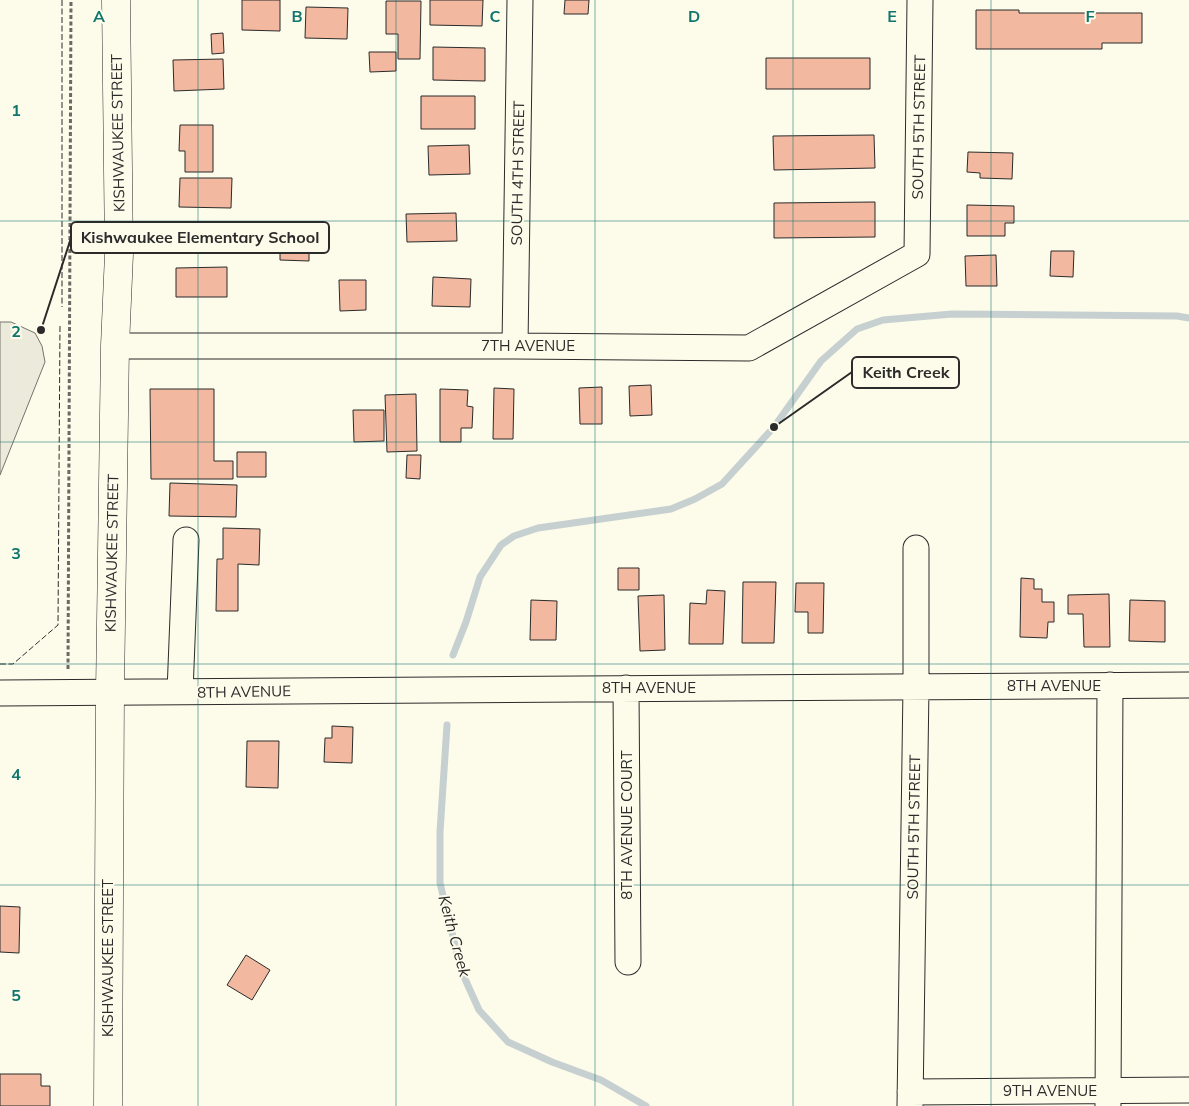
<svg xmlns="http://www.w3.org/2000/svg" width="1189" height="1106" font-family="Mulish,sans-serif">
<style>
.parking{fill:#eceadb;stroke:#74746e}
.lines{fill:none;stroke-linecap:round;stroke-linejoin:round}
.stream{stroke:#c7d0d0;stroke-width:7}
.building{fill:#f2b8a0;stroke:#2b2b2b}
.minor-casing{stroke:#2b2b2b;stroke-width:27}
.major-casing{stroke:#2b2b2b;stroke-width:29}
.path{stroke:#6a6964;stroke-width:3;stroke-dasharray:4 2.5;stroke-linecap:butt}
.minor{stroke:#fdfbea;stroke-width:25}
.major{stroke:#fdfbea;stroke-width:28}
.fence{stroke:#2b2b2b;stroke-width:1;stroke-dasharray:6 2.5;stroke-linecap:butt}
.grid{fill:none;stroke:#0f766e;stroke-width:1;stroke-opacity:0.55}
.labels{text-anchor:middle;stroke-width:4;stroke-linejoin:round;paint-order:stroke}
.street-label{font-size:15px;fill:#2b2b2b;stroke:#fdfbea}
.water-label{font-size:16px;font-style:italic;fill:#2b2b2b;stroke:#fdfbea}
.grid-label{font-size:16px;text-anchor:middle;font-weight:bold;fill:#0f766e;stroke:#fdfbea;stroke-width:4;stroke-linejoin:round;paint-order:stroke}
.leader{fill:none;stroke:#2b2b2b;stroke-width:2}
.callout-dot{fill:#2b2b2b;stroke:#fdfbea;stroke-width:2}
.callout{fill:#fdfbea;stroke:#2b2b2b;stroke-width:2}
.callout-label{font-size:16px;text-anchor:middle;font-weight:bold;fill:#2b2b2b}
</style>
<rect width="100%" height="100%" fill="#fdfbea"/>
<!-- parking -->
<path class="parking" d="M0,322H11L35,333L42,346L45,362L0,475Z"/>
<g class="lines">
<!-- stream -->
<path class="stream" d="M453,655L466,622L480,577L501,545L514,536L538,528L671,509L695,499L722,484L774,427L821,361L857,329L883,320L952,314L1177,316L1189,318
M447,725L440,832V883L461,970L479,1010L508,1042L552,1062L601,1080L646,1106"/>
</g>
<!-- building -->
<path class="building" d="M242,0H280V31L242,30Z
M430,0H483L482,26L430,25Z
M565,0H589L588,14H564Z
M386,1H421L420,59H398V34H386Z
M306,7L348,8L347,39L305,38Z
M976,10H1019V13H1142V43H1102V49H976Z
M223,33L224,53L212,54L211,34Z
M433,47L485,48V81L433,80Z
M369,52H396V71L370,72Z
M766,58H870V89H766Z
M223,59L224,89L174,91L173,60Z
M421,96H475V129H421Z
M180,125H213V172H185V151H179Z
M874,135L875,168L774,170L773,136Z
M469,145L470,174L429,175L428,146Z
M968,152L1013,153L1012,179L980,178V173L967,172Z
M180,178H232L231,208L179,207Z
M875,202V237L774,238V203Z
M967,205L1014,206V223H1005V236H967Z
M456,213L457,241L407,242L406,214Z
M280,227L309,228V261L280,260Z
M1051,251H1074L1073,277L1050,276Z
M996,255L997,286H966L965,256Z
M227,267V297H176V268Z
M433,277L471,279L470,307L432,306Z
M339,280H366V310L340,311Z
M651,385L652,415L630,416L629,386Z
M602,387V424H580L579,388Z
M494,388L514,389L513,439H493Z
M150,389H214V461H233V479H151Z
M440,389L468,390L467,406L473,407L472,428H461V442H440Z
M416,394L417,451L387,452L385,395Z
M353,410H384V441L354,442Z
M237,452H266V477H237Z
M407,455H421L420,479L406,478Z
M170,483L237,485L236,517L169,516Z
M223,528L260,529L259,565L238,564V611H216L217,559H223Z
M618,568H639V590H618Z
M1021,578L1034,579V589H1042V602H1054V622H1048L1047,638L1020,637Z
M743,582H776L774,643H742Z
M796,583H824L823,633H808V612H795Z
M707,590L725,591L723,644H689L690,603L706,604Z
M1109,594L1110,647H1084L1083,614H1068V595Z
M664,595L665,650L640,651L638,596Z
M531,600L557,601L556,640H530Z
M1130,600L1165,601V642L1129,641Z
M332,726L353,727L352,763L324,762L325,738H332Z
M247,741H279L278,788L246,787Z
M0,906L20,907L19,953L0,952Z
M246,955L270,970L252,1000L227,985Z
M0,1074H41V1086H50V1106H0Z"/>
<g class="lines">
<defs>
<path id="minor" d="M115,346H515L749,348L917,254L920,0
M515,346L520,0
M626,688L628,962
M180,692L186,540
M0,693L1189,685
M910,1092L1189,1090
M910,1106L916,686V548
M1108,1106L1110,685"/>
<path id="major" d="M108,1106L110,692L115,346L119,254L116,0"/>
</defs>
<!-- minor casing -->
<use href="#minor" class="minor-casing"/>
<!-- major casing -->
<use href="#major" class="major-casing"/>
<!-- path -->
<path class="path" d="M68,669L71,0"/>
<!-- minor -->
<use href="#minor" class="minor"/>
<!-- major -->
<use href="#major" class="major"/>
<!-- fence -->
<path class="fence" d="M62,0V307
M0,664H13L58,625L60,324"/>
</g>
<!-- grid -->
<path class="grid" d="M198,0V1106M396,0V1106M595,0V1106M793,0V1106M991,0V1106M0,221H1189M0,442H1189M0,664H1189M0,885H1189"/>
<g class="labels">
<!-- street labels -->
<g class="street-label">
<text transform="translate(919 127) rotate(-89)" y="5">SOUTH 5TH STREET</text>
<text transform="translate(118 133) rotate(-91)" y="5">KISHWAUKEE STREET</text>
<text transform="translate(518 173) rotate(-89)" y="5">SOUTH 4TH STREET</text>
<text x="528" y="351">7TH AVENUE</text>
<text transform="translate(112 553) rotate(-89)" y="5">KISHWAUKEE STREET</text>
<text x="1054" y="691">8TH AVENUE</text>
<text x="649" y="693">8TH AVENUE</text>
<text transform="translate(244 692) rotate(-1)" y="5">8TH AVENUE</text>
<text transform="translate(627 825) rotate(-90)" y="5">8TH AVENUE COURT</text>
<text transform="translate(914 827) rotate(-89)" y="5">SOUTH 5TH STREET</text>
<text transform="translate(108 958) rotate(-90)" y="5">KISHWAUKEE STREET</text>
<text x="1050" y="1096">9TH AVENUE</text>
</g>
<!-- water labels -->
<g class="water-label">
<text transform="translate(455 936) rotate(75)" y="6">Keith Creek</text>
</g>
</g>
<g class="grid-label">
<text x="99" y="22">A</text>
<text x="297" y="22">B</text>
<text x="495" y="22">C</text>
<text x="694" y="22">D</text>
<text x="892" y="22">E</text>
<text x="1090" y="22">F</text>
<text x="16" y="116">1</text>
<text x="16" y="337">2</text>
<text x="16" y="559">3</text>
<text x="16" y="780">4</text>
<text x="16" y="1001">5</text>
</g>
<!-- callouts -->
<path class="leader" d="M41 330L71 238M774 427L852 372"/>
<g class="callout-dot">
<circle cx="41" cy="330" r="5"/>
<circle cx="774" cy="427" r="5"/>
</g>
<g class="callout">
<rect x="71" y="222" width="258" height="31" rx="5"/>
<rect x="852" y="357" width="107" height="31" rx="5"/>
</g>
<g class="callout-label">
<text x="200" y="243">Kishwaukee Elementary School</text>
<text x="906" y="378">Keith Creek</text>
</g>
</svg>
